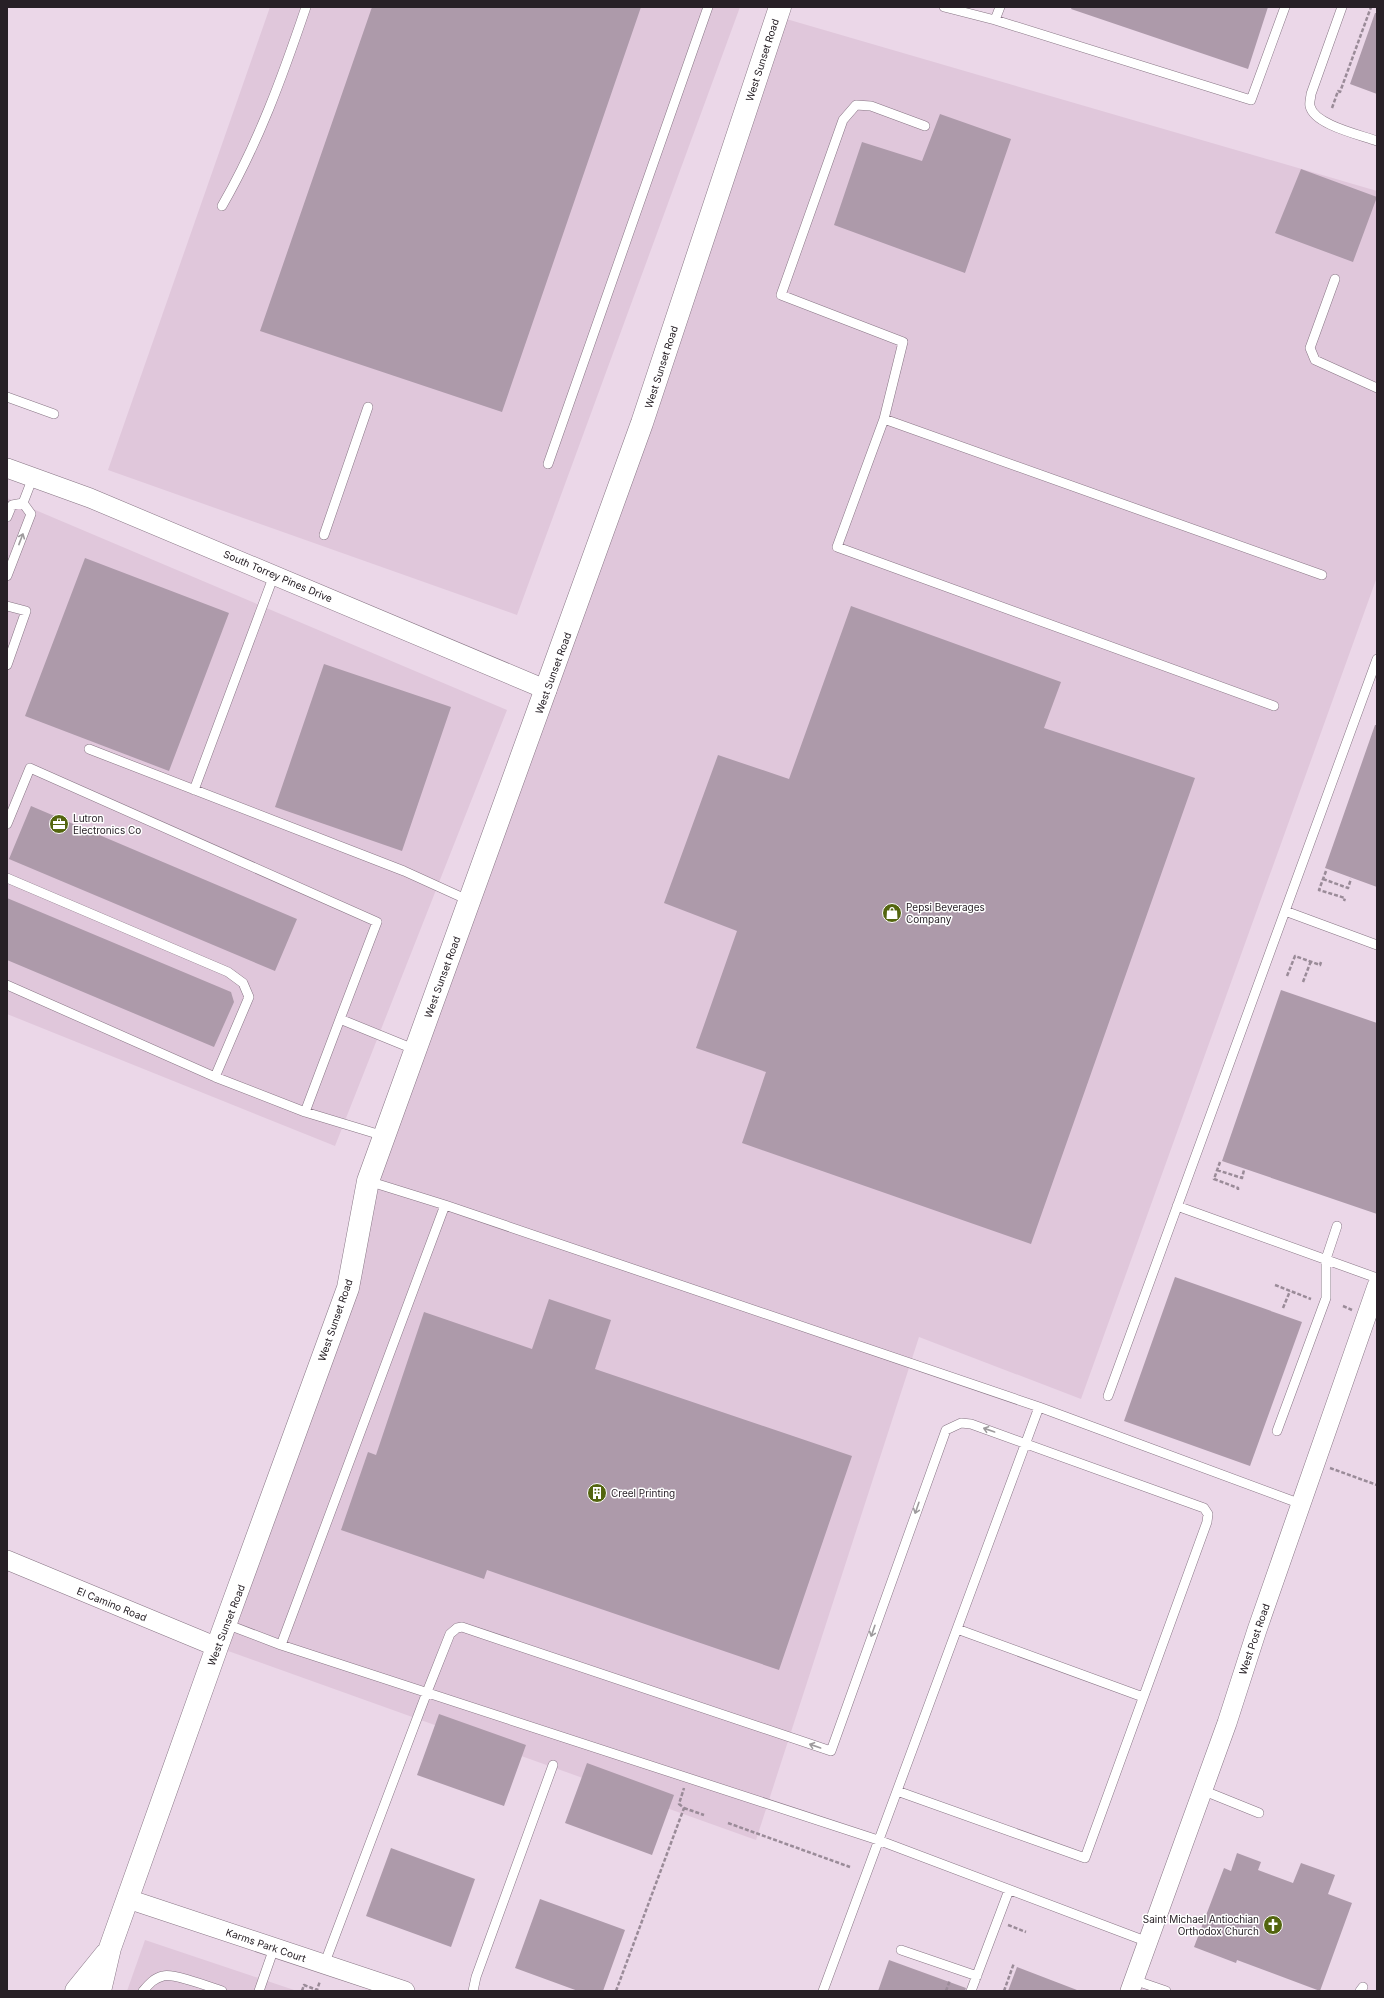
<svg xmlns="http://www.w3.org/2000/svg" width="1384" height="1998" font-family="Inter,sans-serif">
<style>
.built{fill:#e0c7db}
.building{fill:#ad9aaa}
.lines{fill:none;stroke-linecap:round;stroke-linejoin:round}
.lane-casing{stroke:#877584;stroke-width:10}
.street-casing{stroke:#877584;stroke-width:20}
.secondary-casing{stroke:#877584;stroke-width:23}
.path{stroke:#9a8b98;stroke-width:2.5;stroke-dasharray:4 2;stroke-linecap:butt}
.lane{stroke:#fff;stroke-width:9}
.street{stroke:#fff;stroke-width:19}
.secondary{stroke:#fff;stroke-width:22}
.oneway{stroke:#9e9b9d}
.labels{text-anchor:middle;stroke-width:3;stroke-linejoin:round;paint-order:stroke}
.street-label{font-size:10px;fill:#272026;stroke:#fff}
.poi-label{font-size:10px;fill:#272026;stroke:#fff;text-anchor:start}
</style>
<rect width="100%" height="100%" fill="#ebd7e8"/>
<!-- built -->
<path class="built" d="M270,7H740L517,615L108,470Z
M776,16L1377,191V577L1081,1399L919,1337L756,1840L217,1647L348,1288L368,1181Z
M7,498L507,710L335,1146L7,1014Z
M145,1940L297,1991H127Z"/>
<!-- building -->
<path class="building" d="M372,7H641L502,412L260,331Z
M1072,7H1268L1248,69L1071,9Z
M1375,13H1377V94L1350,84Z
M940,114L1011,139L965,273L834,225L862,142L922,161Z
M1301,169L1377,197L1353,262L1275,233Z
M85,558L229,613L169,771L25,716Z
M851,606L1061,682L1044,728L1195,778L1031,1244L742,1143L766,1072L696,1048L737,931L664,903L718,755L789,779Z
M324,664L451,707L402,851L275,807Z
M1375,725H1377V887L1325,868Z
M31,806L297,919L275,971L9,859Z
M7,898L231,992L234,1002L214,1047L7,960Z
M1281,990L1377,1023V1214L1222,1161Z
M1175,1277L1302,1322L1250,1466L1124,1421Z
M549,1299L611,1320L595,1369L852,1456L779,1670L487,1570L484,1579L341,1530L368,1452L376,1455L424,1312L532,1349Z
M439,1714L526,1745L504,1806L417,1775Z
M587,1763L674,1795L652,1855L565,1823Z
M391,1848L475,1879L451,1947L366,1916Z
M1237,1853L1261,1862L1258,1870L1293,1883L1301,1863L1335,1875L1328,1894L1352,1903L1320,1991L1237,1960L1236,1963L1194,1947L1224,1868L1231,1871Z
M540,1899L625,1930L603,1991H578L515,1968Z
M889,1960L966,1988L965,1991H878Z
M1017,1967L1077,1990L1076,1991H1008Z"/>
<g class="lines">
<defs>
<path id="lane" d="M944,7L995,20L1251,100L1285,7
M1342,7L1311,94C1311,97 1309,103 1310,106C1314,125 1361,135 1377,141
M995,20L1000,7
M925,126L871,106L856,105L843,120L781,295L903,342L884,419L1322,575
M222,206C258,144 283,75 306,7
M1335,279L1310,348L1315,360L1377,388
M7,397L54,414
M884,419L837,547L1274,706
M548,464L708,7
M23,503L33,477
M7,517L12,505L23,503
M324,535L368,407
M7,576L31,514L23,503
M7,606L26,611L7,665
M89,749L404,871L470,901
M194,790L274,575
M7,824L30,768L377,922L340,1019L416,1050
M7,878L228,972L243,983L249,997L215,1077
M1285,911L1377,945
M7,985L215,1077L305,1112L384,1136
M305,1112L340,1019
M368,1181L445,1205L1039,1407L1301,1504
M1177,1206L1377,1278
M1108,1396L1377,659
M1277,1431L1326,1298V1259L1337,1226
M226,1624L281,1645L878,1840L1148,1942
M957,1629L1143,1697
M281,1645L445,1205
M1202,1790L1259,1813
M901,1950L977,1976
M324,1965L427,1692L450,1634L457,1628L462,1627L831,1751L946,1430L961,1423L971,1424L1204,1508L1208,1514L1207,1522L1085,1858L897,1791
M1134,1980L1166,1991
M143,1991C149,1984 154,1978 163,1976C174,1973 210,1987 222,1991
M259,1991L274,1948
M473,1991L476,1977L553,1765
M823,1991L1039,1407
M971,1991L1009,1890
M1360,1991L1363,1987"/>
<path id="street" d="M7,468L90,498L547,690
M7,1560L217,1647
M128,1899L405,1991
M1130,1991L1227,1723L1257,1630L1377,1286"/>
<path id="secondary" d="M76,1991L106,1954
M100,1991L110,1948L217,1647L348,1288L368,1181L642,423L780,7"/>
</defs>
<!-- lane casing -->
<use href="#lane" class="lane-casing"/>
<!-- street casing -->
<use href="#street" class="street-casing"/>
<!-- secondary casing -->
<use href="#secondary" class="secondary-casing"/>
<!-- path -->
<path class="path" d="M1332,108L1338,91L1340,92L1371,7
M1326,871L1319,890L1345,898L1344,901
M1323,879L1348,888L1351,879
M1287,976L1295,956L1320,965L1321,962
M1303,982L1311,961
M1220,1162L1214,1179L1238,1188V1190
M1217,1170L1242,1178L1244,1170
M1275,1285L1311,1299
M1343,1306L1352,1310
M1283,1308L1290,1291
M1330,1468L1377,1485
M684,1808L704,1815
M728,1823L850,1867
M1008,1925L1026,1932
M302,1991L304,1985L317,1990L320,1981
M616,1991L684,1808L679,1804L684,1788
M946,1991L950,1980
M1004,1991L1014,1963"/>
<!-- lane -->
<use href="#lane" class="lane"/>
<!-- street -->
<use href="#street" class="street"/>
<!-- secondary -->
<use href="#secondary" class="secondary"/>
</g>
<!-- one-way arrows -->
<defs><path id="oneway-shaft" d="M-6 0H5M1.5-3L5.5 0L1.5 3" fill="none" stroke-width="1.6" stroke-linecap="round" stroke-linejoin="round"/></defs>
<g class="oneway">
<use href="#oneway-shaft" transform="translate(21 539) rotate(-69)"/>
<use href="#oneway-shaft" transform="translate(989 1430) rotate(-161)"/>
<use href="#oneway-shaft" transform="translate(917 1508) rotate(109)"/>
<use href="#oneway-shaft" transform="translate(873 1631) rotate(109)"/>
<use href="#oneway-shaft" transform="translate(815 1746) rotate(-161)"/>
</g>
<!-- icons -->
<defs>
<symbol id="office-disc" viewBox="-11 -11 22 22"><circle r="9.5" fill="#53650f" stroke="#fff"/><path d="M-6-3h4V-5.5h4V-3h4V5H-6ZM-1-4.5V-3h2v-1.5ZM-6 0V1H6V0Z" fill="#fff"/></symbol>
<symbol id="shop-disc" viewBox="-11 -11 22 22"><circle r="9.5" fill="#53650f" stroke="#fff"/><path d="M-5-2.5h2.3a2.7 3.5 0 0 1 5.4 0H5L5.5 6h-11ZM-1.5-2.5h3a1.5 2.3 0 0 0-3 0Z" fill="#fff"/></symbol>
<symbol id="building-disc" viewBox="-11 -11 22 22"><circle r="9.5" fill="#53650f" stroke="#fff"/><path d="M-4-6H4V6H1V3H-1V6H-4ZM-2.5-4.3h1.7v1.8h-1.7ZM.8-4.3h1.7v1.8H.8ZM-2.5-1h1.7V.8h-1.7ZM.8-1h1.7V.8H.8Z" fill="#fff"/></symbol>
<symbol id="church-disc" viewBox="-11 -11 22 22"><circle r="9.5" fill="#53650f" stroke="#fff"/><path d="M-1.2-6h2.4v3.5h3.3v2.4h-3.3V6h-2.4V-.1h-3.3v-2.4h3.3Z" fill="#fff"/></symbol>
</defs>
<g fill-rule="evenodd">
<use href="#office-disc" x="48" y="813" width="22" height="22"/>
<use href="#shop-disc" x="881" y="902" width="22" height="22"/>
<use href="#building-disc" x="586" y="1482" width="22" height="22"/>
<use href="#church-disc" x="1262" y="1914" width="22" height="22"/>
</g>
<g class="labels">
<!-- street labels -->
<g class="street-label">
<text transform="translate(762 60) rotate(-72)" y="4">West Sunset Road</text>
<text transform="translate(661 367) rotate(-72)" y="4">West Sunset Road</text>
<text transform="translate(278 576) rotate(23)" y="4">South Torrey Pines Drive</text>
<text transform="translate(553 673) rotate(-70)" y="4">West Sunset Road</text>
<text transform="translate(442 977) rotate(-70)" y="4">West Sunset Road</text>
<text transform="translate(335 1320) rotate(-71)" y="4">West Sunset Road</text>
<text transform="translate(112 1604) rotate(22)" y="4">El Camino Road</text>
<text transform="translate(226 1625) rotate(-69)" y="4">West Sunset Road</text>
<text transform="translate(1254 1639) rotate(-71)" y="4">West Post Road</text>
<text transform="translate(266 1945) rotate(19)" y="4">Karms Park Court</text>
</g>
<!-- poi labels -->
<g class="poi-label">
<text x="73" y="822">Lutron<tspan x="73" dy="12">Electronics Co</tspan></text>
<text x="906" y="911">Pepsi Beverages<tspan x="906" dy="12">Company</tspan></text>
<text x="611" y="1497">Creel Printing</text>
<text x="1259" y="1923" text-anchor="end">Saint Michael Antiochian<tspan x="1259" dy="12">Orthodox Church</tspan></text>
</g>
</g>
<!-- border -->
<rect width="1384" height="1998" fill="none" stroke="#272026" stroke-width="16"/>
</svg>
